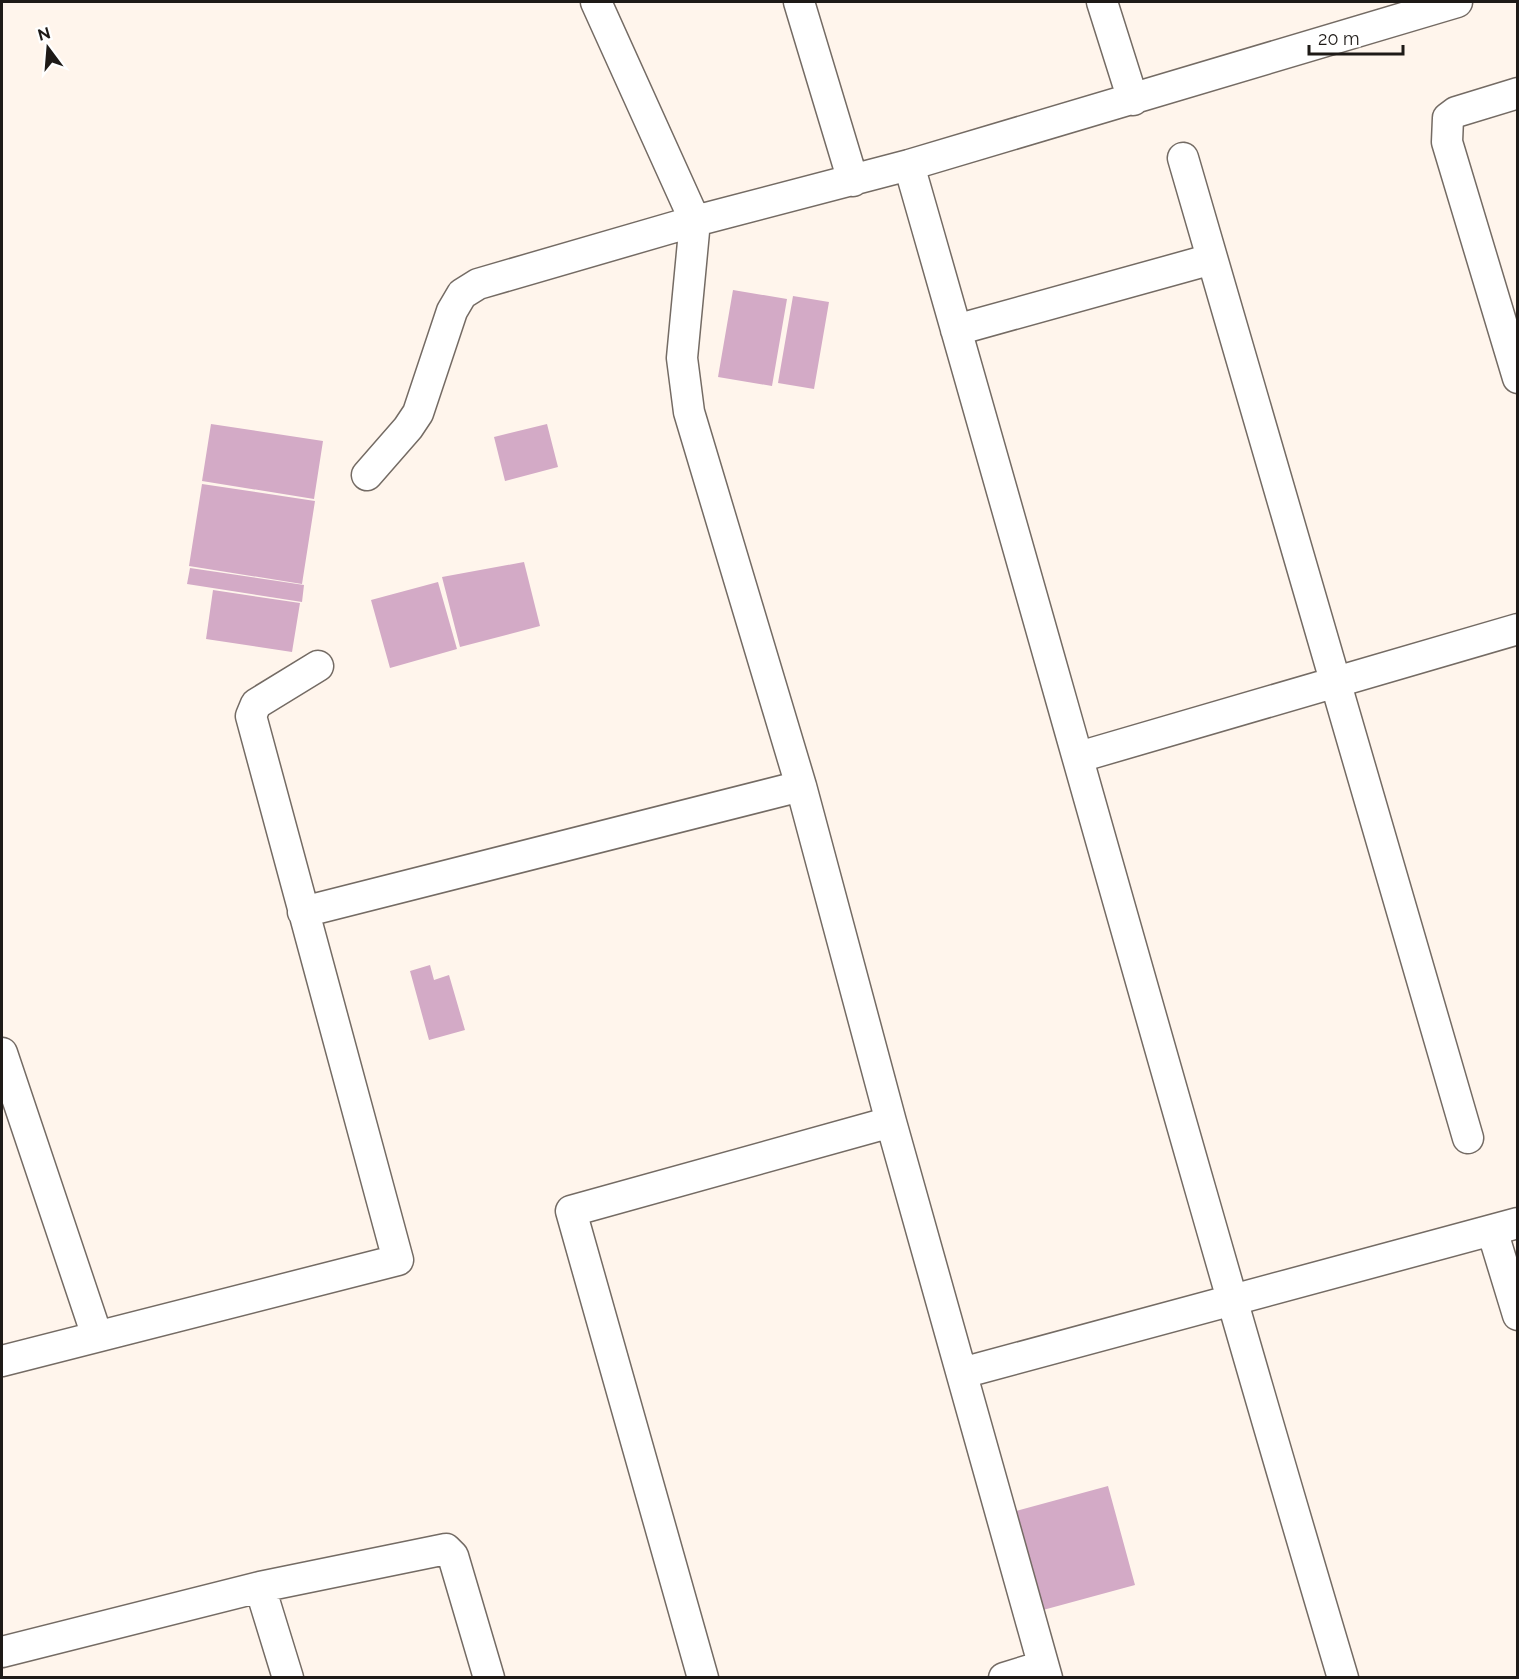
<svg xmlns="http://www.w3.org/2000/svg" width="1519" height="1679" font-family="Raleway,sans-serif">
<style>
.building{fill:#d3aac6}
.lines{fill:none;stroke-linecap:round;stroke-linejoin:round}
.minor-casing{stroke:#746b64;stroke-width:33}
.minor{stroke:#fff;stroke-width:30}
</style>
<rect width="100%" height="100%" fill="#fff5ec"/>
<!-- building -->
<path class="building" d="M733,290L787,299L772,386L718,377Z
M793,296L829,302L814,389L778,383Z
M211,424L323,441L314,499L202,481Z
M547,424L558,467L505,481L494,437Z
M202,484L315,501L302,584L189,566Z
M524,562L540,626L460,647L442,577Z
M190,568L304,585L302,602L187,584Z
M438,582L457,649L390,668L371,600Z
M213,590L300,603L292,652L206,639Z
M430,965L434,980L449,975L465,1030L429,1040L410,971Z
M1108,1486L1135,1585L1032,1613L1005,1514Z"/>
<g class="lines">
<defs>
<path id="minor" d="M596,2L695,221L682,358L689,412L801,786L891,1122L1047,1678
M799,2L853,181
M1102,2L1133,100
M1518,93L1456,112L1448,118L1447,142L1518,378
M1183,158L1468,1138
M909,165C1054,669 1193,1175 1343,1678
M956,330L1212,259
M367,475L408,428L418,413L452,311L462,294L478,284L695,221L909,165L1457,2
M1079,757L1518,629
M303,912L801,786
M2,1053L97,1336
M1492,1230L1518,1315
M2,1361L398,1260L251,716L256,704L318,666
M962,1373L1518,1223
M260,1587L288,1678
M2,1652L260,1587L446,1549L453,1556L489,1678
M703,1678L571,1211L891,1122
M1004,1678L1043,1666"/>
</defs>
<!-- minor casing -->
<use href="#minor" class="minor-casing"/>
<!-- minor -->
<use href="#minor" class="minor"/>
</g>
<!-- border -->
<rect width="1519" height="1679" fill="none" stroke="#1e1a17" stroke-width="6"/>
<!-- north arrow -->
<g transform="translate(48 48) rotate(344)" stroke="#ffffff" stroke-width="4.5" paint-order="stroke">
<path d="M0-4.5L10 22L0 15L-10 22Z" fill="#1e1a17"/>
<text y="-9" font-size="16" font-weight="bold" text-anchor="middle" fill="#1e1a17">N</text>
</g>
<!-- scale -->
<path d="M1309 45v9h94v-9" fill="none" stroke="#1e1a17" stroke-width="3"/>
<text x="1318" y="45" font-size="18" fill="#1e1a17" stroke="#ffffff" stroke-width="4.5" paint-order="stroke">20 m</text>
</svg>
